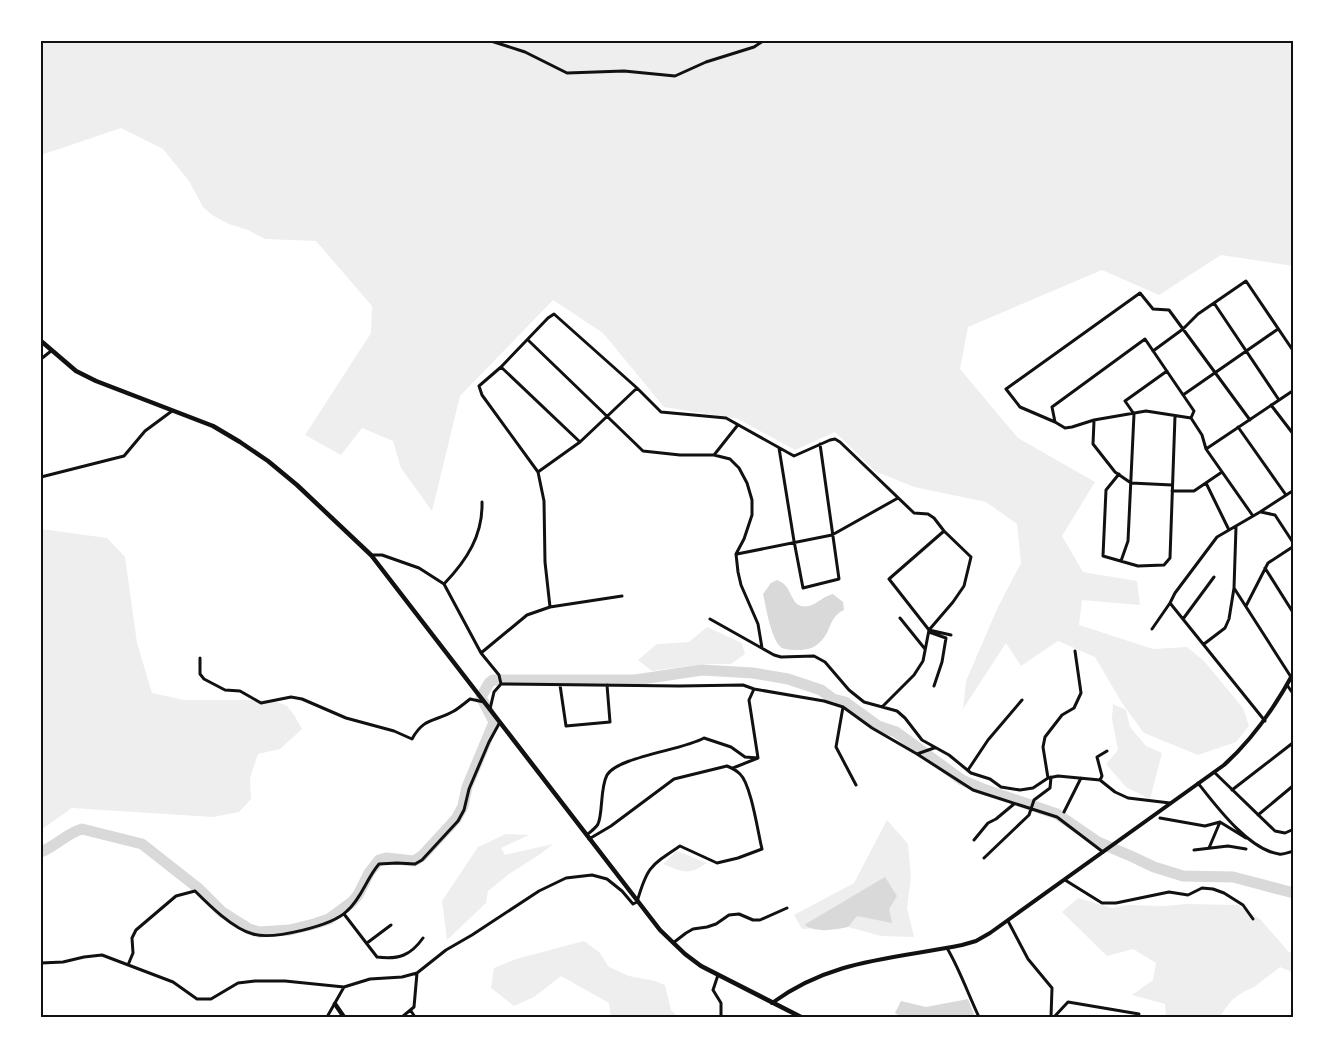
<svg xmlns="http://www.w3.org/2000/svg" width="1335" height="1058" font-family="'Open Sans',sans-serif">
<style>
.green{fill:#eee}
.water{fill:#d9d9d9}
.lines{fill:none;stroke-linecap:round;stroke-linejoin:round}
.river{stroke:#d9d9d9;stroke-width:11}
.minor{stroke:#111;stroke-width:3}
.tertiary{stroke:#111;stroke-width:4}
.primary{stroke:#111;stroke-width:4.5}
.neatline{fill:none;stroke:#111;stroke-width:2}
</style>
<rect width="100%" height="100%" fill="#fff"/>
<!-- green -->
<path class="green" d="M41,41H1294V266L1221,255L1159,295L1102,270L968,327L960,369L1018,438L1095,482L1062,536L1083,572L1137,581L1140,605L1082,600L1079,625L1153,649L1187,647L1204,661L1243,708L1249,726L1236,742L1198,755L1144,733L1122,703L1095,657L1058,641L1021,666L1006,643L963,709L966,681L998,607L1021,563L1017,524L986,502L914,487L875,471L835,432L795,450L738,419L664,407L603,333L553,300L460,396L432,511L401,468L393,441L362,428L341,455L305,435L371,333L372,306L316,241L265,239L248,230L229,224L212,215L203,207L189,181L163,149L121,128L41,155Z
M41,529L107,538L125,557L137,643L152,693L184,700H273L287,706L294,715L302,729L280,749L258,754L250,778L251,799L239,812L213,817L72,808L41,830Z
M707,627L742,643L745,654L731,664H705L652,671L638,660L657,644L689,642Z
M1113,704L1126,710L1130,727L1146,746L1162,753L1150,799L1126,787L1106,764L1118,750L1112,719Z
M887,820L908,844L911,877L907,908L914,937L881,936L848,927L802,929L794,915L854,883Z
M506,834L529,835L501,848L505,855L553,844L539,855L509,874L488,891L486,903L447,940L442,901L478,847Z
M677,851L707,863C688,876 683,872 663,864Z
M1078,898L1112,908L1128,905L1164,906L1186,904L1238,905L1260,919L1289,952L1294,954V973L1280,967L1254,987L1243,992L1232,1000L1219,1017H1166L1165,1004L1132,995L1153,980L1156,963L1133,949L1107,956L1062,912Z
M584,941L599,952L609,967L629,976L655,981L665,985L671,1010L678,1017H611L609,1003L561,976L534,997L514,1006L491,988L494,968L516,959Z"/>
<!-- water -->
<path class="water" d="M777,580C779,581 782,582 784,584C793,592 792,612 812,605C819,602 824,596 833,594L843,602L844,610C829,617 832,629 822,640C815,648 808,650 798,650C793,650 787,650 782,648C771,641 766,606 763,594L771,583Z
M885,877L897,896L889,909L892,923L857,916L848,927C832,930 818,933 804,925Z
M968,999L975,1017H902L895,1013L901,1001L926,1007Z"/>
<g class="lines">
<!-- river -->
<path class="river" d="M41,852C56,846 67,833 82,829L142,844L198,888L222,912L249,929L259,932L290,930L314,924L329,919L352,902L358,895L369,873L379,860L386,858L414,861L422,856L456,819L463,806L467,787L494,722L481,697L489,683L493,680H635L702,670L753,673L788,679L821,690L833,699L845,702L878,726L896,732L962,780L983,789L1057,814L1098,842L1133,857L1154,867L1183,876L1233,877L1294,893"/>
<!-- minor -->
<path class="minor" d="M491,41L525,52L567,73L624,71L675,76L706,62L754,47L763,41
M1214,303L1279,400
M528,340L643,451L680,455H714L730,459L739,468L747,483L752,500V515L744,539L736,554L738,572L741,585L758,624L762,648
M1153,351L1183,329L1198,314L1246,281L1294,352
M41,359L51,351
M501,367L580,442
M1183,395L1278,329
M1271,405L1294,435
M1250,420L1169,310L1153,309L1140,293L1006,389L1020,407L1055,422L1065,428L1072,427L1094,420L1146,411L1191,418L1202,435L1206,449L1253,516
M1094,421L1093,444L1115,472L1131,483L1172,485
M1055,422L1052,407L1145,339L1194,411L1191,418
M1238,427L1286,495
M779,448L794,541L803,588L839,579L820,444
M1206,449L1294,390
M714,455L737,426
M538,472L580,442L637,388
M1119,474L1106,490L1103,556L1138,566L1164,565L1170,558L1175,416
M41,477L124,456L145,431L172,411
M1206,483L1229,530
M1172,491H1194L1222,472
M1261,512L1275,515L1294,544
M1236,527L1234,588L1291,677
M944,531L889,579L929,630L951,635
M737,554L832,535L898,498
M371,555H382L419,568L444,584L481,653L499,675L501,684
M1121,561L1128,541L1134,414L1125,401L1167,371
M1265,568L1294,614
M444,584C467,560 483,535 482,502
M1170,603L1265,721
M1246,606L1268,563L1294,546
M550,607L545,562L544,501L538,472L482,395L479,386L501,367L548,318L554,314L637,388L661,412L726,418L794,456L830,440L835,439L840,442L914,513L928,514L934,518L944,531L971,557L964,586L953,602L929,630L923,661L914,675L882,707
M900,618L925,649
M710,619L774,655L781,657L814,656L825,662L849,690L864,702L897,711L905,718L922,740L949,755L971,773L990,779L1001,787L1020,790L1033,788L1048,778L1058,776L1100,780L1115,792L1128,798L1170,803
M1183,619L1214,577
M1152,629L1170,603L1175,593L1217,537L1260,512L1294,490
M929,632L946,638L942,662L934,686
M1204,644L1225,628L1229,619L1234,588
M481,653L527,615L550,607L622,596
M200,658V674L204,679L225,690L240,691L261,703L291,697L302,699L346,718L394,731L412,739C424,717 435,722 454,711C459,708 465,703 470,699L484,702
M501,684L679,686L743,685L754,689L824,701L843,707L872,728L917,754L934,748
M560,685L566,726L610,722L607,685
M1287,685L1294,695
M843,707L836,747L856,785
M490,709L494,692L501,684
M917,754L973,790L1057,817L1103,852
M733,768L758,758L749,700L754,689
M968,770L988,740L1022,700
M1214,772L1275,831L1285,833L1294,829
M1048,778L1043,747L1045,737L1062,715L1074,708L1081,693L1075,651
M1100,780L1102,776L1097,757L1107,751
M1198,783C1216,806 1249,850 1279,854C1284,855 1289,852 1294,851
M1232,790L1294,742
M1064,812L1081,778
M1258,815L1294,785
M1160,818L1205,826L1220,822L1246,838
M587,835C590,832 596,828 598,824C603,813 600,788 607,775C617,757 683,750 704,738L731,747L745,757L758,758
M974,840L988,823L996,819L1014,804
M1209,848L1220,822
M1194,850L1228,846L1246,849
M984,858L1029,815L1034,800L1050,788L1051,777
M1065,880L1102,903H1116L1169,892L1188,895L1202,888L1213,889L1224,893L1243,905L1253,919
M344,914L377,957C399,960 411,955 423,938
M1008,921L1028,959L1052,988L1051,1017
M367,943L391,925
M673,943L686,933L693,929L707,927L716,924L729,915L739,914L753,920H760L787,908
M947,948C960,970 968,994 979,1017
M41,963L63,962L84,957L102,955L173,982L197,999H211L238,983L255,981H285L344,987L370,979L402,977L417,973L446,950L472,935L539,891L566,878L592,875L607,879L622,891L633,904L637,902C647,867 650,866 680,846L717,863L738,858L762,849C758,833 751,784 740,774C736,770 732,768 727,766L674,779L611,826L589,839
M128,965L133,953L132,938L136,930L176,896L195,891C209,905 233,929 253,934C273,940 332,926 347,911C362,898 366,879 379,864L397,863L415,864L422,860L458,821L464,810L469,789L489,742L500,722
M718,975L713,990L721,1003V1017
M411,1011L415,1017
M327,1017L344,987
M402,1017L414,1007L417,973
M1054,1017L1068,1002L1139,1014"/>
<!-- tertiary -->
<path class="tertiary" d="M772,1003C832,959 893,959 962,945L976,941L990,933L1224,765C1254,738 1275,707 1294,672"/>
<!-- primary -->
<path class="primary" d="M41,341L76,371L96,381L213,426L240,442L268,461L297,485L371,555L660,930L685,954L701,966L801,1017
M335,1004L344,1017"/>
</g>
<!-- border -->
<rect width="1335" height="1058" fill="none" stroke="#ffffff" stroke-width="85"/>
<rect x="42" y="42" width="1250" height="974" class="neatline"/>
</svg>
